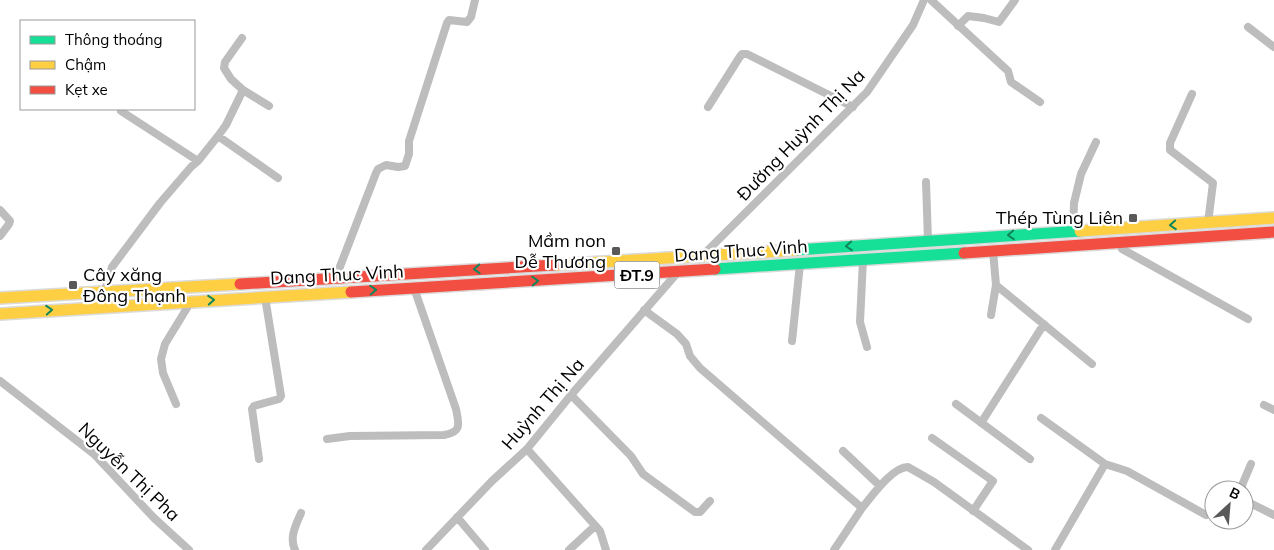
<svg xmlns="http://www.w3.org/2000/svg" width="1274" height="550" font-family="Mulish,sans-serif">
<style>
.lines{fill:none;stroke-linecap:round;stroke-linejoin:round}
.fast-casing{stroke:#dbdbdb;stroke-width:14}
.slow-casing{stroke:#dbdbdb;stroke-width:14}
.jam-casing{stroke:#dbdbdb;stroke-width:14}
.street{stroke:#bdbdbd;stroke-width:8}
.fast{stroke:#16e098;stroke-width:11}
.slow{stroke:#ffcf43;stroke-width:11}
.jam{stroke:#f24e42;stroke-width:11}
.oneway{stroke:#0d865b}
.poi-dot{fill:#595959;stroke:#fff;stroke-width:2}
.labels{text-anchor:middle;stroke-width:4.5;stroke-linejoin:round;paint-order:stroke}
.shield{fill:#fff;stroke:#4c4c4c;stroke-width:1}
.shield-label{font-size:16px;font-weight:bold;fill:#000}
.street-label{font-size:18px;fill:#000;stroke:#fff}
.poi-label{font-size:18px;fill:#000;stroke:#fff;text-anchor:end}
</style>
<rect width="100%" height="100%" fill="#fff"/>
<g class="lines">
<defs>
<path id="fast" d="M796,250L1080,231
M715,269L964,253"/>
<path id="slow" d="M1080,231L1274,218
M555,265L796,250
M0,298L240,284
M0,314L351,292"/>
<path id="jam" d="M964,253L1274,232
M240,284L555,265
M351,292L715,269"/>
</defs>
<!-- fast casing -->
<use href="#fast" class="fast-casing"/>
<!-- slow casing -->
<use href="#slow" class="slow-casing"/>
<!-- jam casing -->
<use href="#jam" class="jam-casing"/>
<!-- street -->
<path class="street" d="M931,0L1008,71L1011,82L1040,102
M958,26L968,16L984,18L999,22L1015,0
M1248,27L1274,47
M243,90L269,106
M1192,94L1170,143V150L1213,183L1208,223
M708,107L739,58L742,54H747L853,107
M121,111L198,161
M218,136L278,178
M926,182L928,240
M0,210L10,221L9,224L0,236
M1073,232L1074,203L1081,174L1096,142
M1121,243L1122,249L1248,319
M993,251L996,285L1092,364
M702,256L867,92L913,25L924,0
M863,260L860,322L867,347
M336,277L376,173L378,169L386,165L398,167L405,166L409,154V141L447,23L449,20L467,22L471,17L475,0
M105,290L112,267L160,203L191,167L198,161L218,136L226,125L243,90L231,79L224,68L225,62L242,38
M644,310L677,334L686,344L690,356L700,368L862,508L834,550
M991,315L996,285
M792,341L800,264
M0,381L94,454L154,518L189,550
M571,395L631,456L643,474L695,512H700L710,501
M176,404L163,373L161,359L165,344L187,308L186,301
M956,404L1030,459
M1264,405L1274,410
M1041,418L1105,464
M981,423L1044,324
M932,438L993,481L973,511
M327,439L350,436L444,435C462,432 459,424 456,409L414,288
M527,449L600,531L606,550
M843,451L880,486
M259,459L252,409L254,406L279,399L281,396L265,297
M1240,490L1251,464
M1244,500L1274,515
M862,508C872,496 892,467 908,467L934,482L1028,550
M457,517L485,550
M295,550C289,537 296,525 301,513
M426,550L492,481L527,449L571,395L678,272
M569,550L595,526
M1055,550L1105,464L1127,471L1206,515"/>
<!-- fast -->
<use href="#fast" class="fast"/>
<!-- slow -->
<use href="#slow" class="slow"/>
<!-- jam -->
<use href="#jam" class="jam"/>
</g>
<!-- one-way arrows -->
<defs><path id="oneway-chevron" d="M-2-3.5L2.5 0L-2 3.5" fill="none" stroke-width="1.6" stroke-linecap="round" stroke-linejoin="round" transform="scale(1.25)"/></defs>
<g class="oneway">
<use href="#oneway-chevron" transform="translate(1173 225) rotate(176)"/>
<use href="#oneway-chevron" transform="translate(1011 235) rotate(176)"/>
<use href="#oneway-chevron" transform="translate(849 246) rotate(176)"/>
<use href="#oneway-chevron" transform="translate(477 269) rotate(177)"/>
<use href="#oneway-chevron" transform="translate(535 281) rotate(-3)"/>
<use href="#oneway-chevron" transform="translate(373 290) rotate(-3)"/>
<use href="#oneway-chevron" transform="translate(211 300) rotate(-4)"/>
<use href="#oneway-chevron" transform="translate(49 310) rotate(-4)"/>
</g>
<!-- markers -->
<g class="poi-dot">
<rect x="1128" y="213" width="10" height="10" rx="2.5"/>
<rect x="611" y="246" width="10" height="10" rx="2.5"/>
<rect x="68" y="280" width="10" height="10" rx="2.5"/>
</g>
<g class="labels">
<!-- shield labels -->
<rect class="shield" x="614.5" y="261.5" width="45" height="27" rx="4"/>
<g class="shield-label">
<text x="637" y="281">ĐT.9</text>
</g>
<!-- street labels -->
<g class="street-label">
<text transform="translate(801 135) rotate(-46)" y="6">Đường Huỳnh Thị Na</text>
<text transform="translate(741 251) rotate(-4)" y="6">Dang Thuc Vinh</text>
<text transform="translate(337 275) rotate(-3)" y="6">Dang Thuc Vinh</text>
<text transform="translate(543 404) rotate(-49)" y="6">Huỳnh Thị Na</text>
<text transform="translate(129 472) rotate(44)" y="6">Nguyễn Thị Pha</text>
</g>
<!-- poi labels -->
<g class="poi-label">
<text x="1123" y="224">Thép Tùng Liên</text>
<text x="606" y="247">Mầm non<tspan x="606" dy="21">Dễ Thương</tspan></text>
<text x="83" y="281" text-anchor="start">Cây xăng<tspan x="83" dy="21">Đông Thạnh</tspan></text>
</g>
</g>
<!-- legend -->
<rect x="20" y="20" width="175" height="90" fill="#ffffff" stroke="#999999"/>
<rect x="30" y="36" width="25" height="8" fill="#16e098" stroke="#999999"/>
<text x="65" y="45" font-size="15" fill="#000000">Thông thoáng</text>
<rect x="30" y="61" width="25" height="8" fill="#ffcf43" stroke="#999999"/>
<text x="65" y="70" font-size="15" fill="#000000">Chậm</text>
<rect x="30" y="86" width="25" height="8" fill="#f24e42" stroke="#999999"/>
<text x="65" y="95" font-size="15" fill="#000000">Kẹt xe</text>
<!-- north arrow -->
<g transform="translate(1229 505) rotate(26)"><circle r="24" fill="#ffffff" stroke="#999999"/>
<path d="M0-4L9 19L0 12L-9 19Z" fill="#595959"/>
<text y="-8" font-size="14" font-weight="bold" text-anchor="middle" fill="#000000">B</text>
</g>
</svg>
